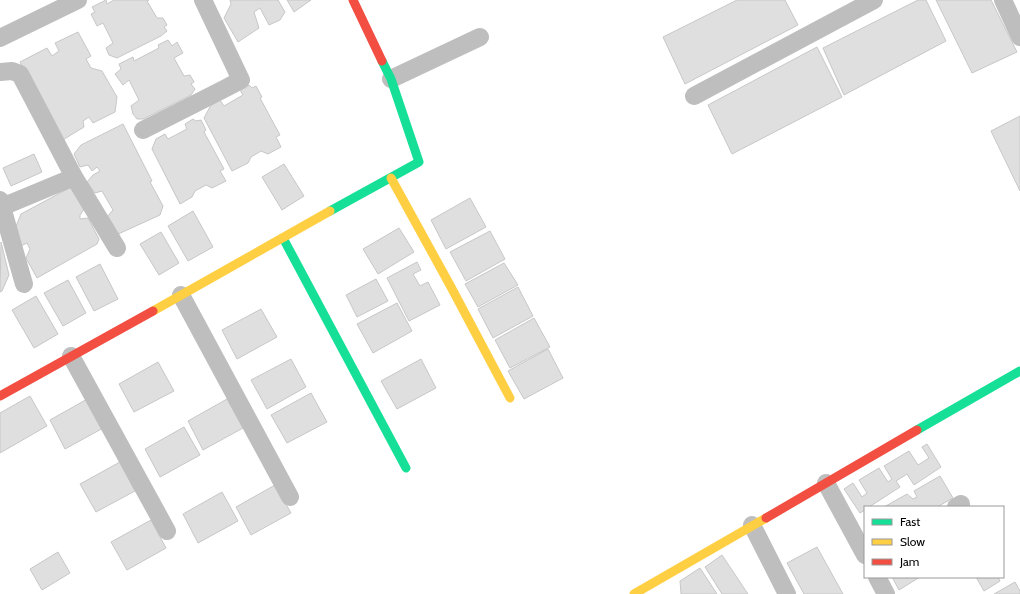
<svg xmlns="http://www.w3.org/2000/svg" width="1020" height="594" font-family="Cabin,sans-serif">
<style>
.building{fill:#dfdfdf;stroke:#c7c7c7}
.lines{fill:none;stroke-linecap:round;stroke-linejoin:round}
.street{stroke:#bebebe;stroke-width:18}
.fast{stroke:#16e098;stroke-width:9}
.slow{stroke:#ffcf43;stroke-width:9}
.jam{stroke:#f24e42;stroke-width:9}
</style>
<rect width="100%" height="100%" fill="#fff"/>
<!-- building -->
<path class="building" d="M106,0L107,4L114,0H149L147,1L157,18H163L167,25L164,27L167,31L161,36L117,58L109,55L106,48L113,43L103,23L97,26L91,14L95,12L92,7Z
M230,0H278L285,12L280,20L269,25L260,8L254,12L259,28L238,42L224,18L231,4Z
M287,0H311L294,12Z
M737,0H785L798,25L685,84L663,37Z
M918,0H926L946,41L844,95L823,48Z
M936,0H991L1017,52L972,73Z
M78,32L91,56L86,59L91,68L102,71L117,97L115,112L93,123L89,117L83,121L84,127L61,141L20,62L47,48L52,56L59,51L55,43Z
M168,40L172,46L177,42L183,53L174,58L184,76L190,75L194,82L191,84L195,89L191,95L143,119H137L133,114L131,106L139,100L129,80L123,85L115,74L121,69L119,64L133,57L134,61L159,48L158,45Z
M817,47L842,97L732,154L708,105Z
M249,85L252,88L256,86L262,97L260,98L280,135L276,137L281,147L268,154L261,151L251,157L248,163L232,171L204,118L211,105L220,100L224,106L243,95L240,90Z
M1020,116V191L991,131Z
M193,119L196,121L201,120L206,130L204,132L224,169L220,171L226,181L212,188L206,185L195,191L192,197L180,204L152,149L156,139L165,134L168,139L187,129L185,124Z
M123,124L152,181L150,182L163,206L160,215L116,235L106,218L113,210L102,191L95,193L87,182L93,175L100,171L97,167L92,171L88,165L80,167L74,154L81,145Z
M34,154L42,172L11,186L3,168Z
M284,164L304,196L282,210L262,177Z
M73,186L85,208L80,215V219L88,218L99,239L97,244L37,278L26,258L30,249L27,243L21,246L14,231L21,214Z
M470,198L486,227L446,249L431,220Z
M193,211L213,247L188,261L168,226Z
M399,228L414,252L378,274L363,249Z
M490,231L505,259L466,281L450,252Z
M161,232L179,263L159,275L140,244Z
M1,242L9,275L2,291L0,292Z
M417,262L421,270L413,274L420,286L428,282L440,305L409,321L387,278Z
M504,263L518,285L478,307L465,284Z
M100,264L118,299L94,311L76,277Z
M376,279L388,301L357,317L346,295Z
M68,280L86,313L63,326L44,293Z
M518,287L533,316L493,338L478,309Z
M36,296L58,334L34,348L12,310Z
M397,303L412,331L373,353L357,324Z
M261,309L277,337L237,359L222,330Z
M534,318L550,347L510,368L495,340Z
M548,349L563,378L524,399L508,371Z
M291,359L306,387L267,409L251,380Z
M421,359L436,388L397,409L381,381Z
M158,362L174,391L134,412L119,384Z
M311,393L327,422L287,443L271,415Z
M30,396L47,426L0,453V413Z
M89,398L105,427L65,449L50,420Z
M227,399L243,428L203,450L188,421Z
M184,427L200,455L160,477L145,449Z
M927,444L941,467L914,485L907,474L896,481L900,487L869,507H865V510L860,513L844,489L853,483L862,497L867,493L859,480L879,468L888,482L892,479L884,466L909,451L918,465L929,458L922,447Z
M120,462L135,491L96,512L80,484Z
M940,476L953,498L937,507H884L907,494L913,499L917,497L914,491Z
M275,485L291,513L251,535L236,507Z
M222,492L238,521L198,543L183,514Z
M151,520L166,548L127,570L111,542Z
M817,547L843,594H804L787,563Z
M58,552L70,573L42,590L30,569Z
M722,555L748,594H722L705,567Z
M700,568L717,594H681L680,581Z
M892,577H920L899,590Z
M976,577H998L1000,581L984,591Z
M1015,582L1020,591V594H994Z"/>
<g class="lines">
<!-- street -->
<path class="street" d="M1003,0L1020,37
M0,38L78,0
M0,72L12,71L20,74L74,177L117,248
M391,79L480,37
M694,96L874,0
M143,130L226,88L241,80L203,0
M0,200L24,284
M2,207L74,177
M181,295L290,497
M71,356L167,531
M826,483L865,555
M956,507L961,504
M752,525L787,594
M877,577L886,594"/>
<!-- fast -->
<path class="fast" d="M330,211L419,162L391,79L382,61
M283,238L406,468
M917,430L1020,371"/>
<!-- slow -->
<path class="slow" d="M391,178L451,287L510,398
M153,311L330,211
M634,594L766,518"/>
<!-- jam -->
<path class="jam" d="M353,0L382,61
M0,396L153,311
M766,518L917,430"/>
</g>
<!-- legend -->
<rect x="864" y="506" width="140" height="72" fill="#ffffff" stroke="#999999"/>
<rect x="872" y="519" width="20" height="6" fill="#16e098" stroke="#999999"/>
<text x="900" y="526" font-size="12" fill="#000000">Fast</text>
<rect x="872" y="539" width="20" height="6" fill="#ffcf43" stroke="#999999"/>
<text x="900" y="546" font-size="12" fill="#000000">Slow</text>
<rect x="872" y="559" width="20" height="6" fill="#f24e42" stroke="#999999"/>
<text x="900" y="566" font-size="12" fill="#000000">Jam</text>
</svg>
